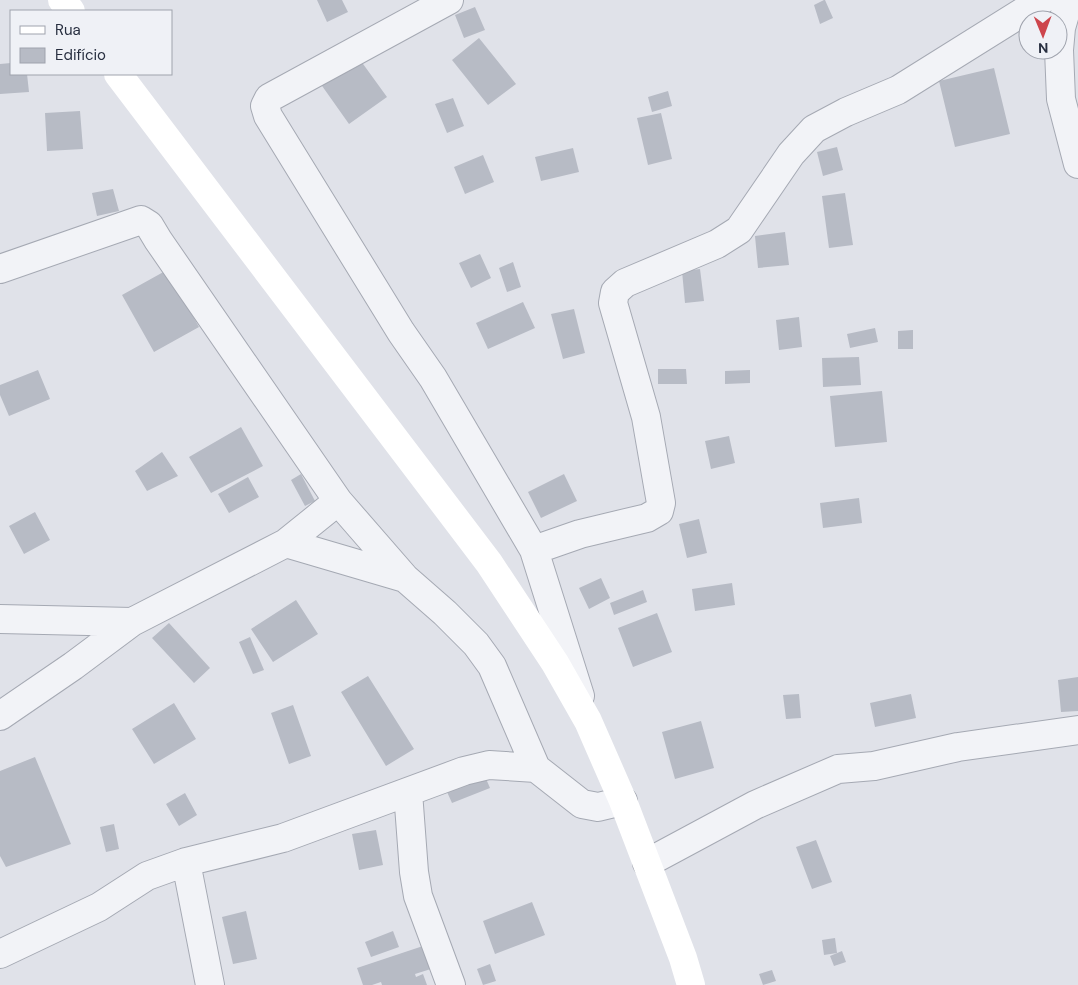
<svg xmlns="http://www.w3.org/2000/svg" width="1078" height="985" font-family="'DM Sans',sans-serif">
<style>
.building{fill:#b7bbc5}
.lines{fill:none;stroke-linecap:round;stroke-linejoin:round}
.street-casing{stroke:#a5a9b3;stroke-width:30}
.street{stroke:#f2f3f7;stroke-width:28}
.secondary{stroke:#fff;stroke-width:28}
</style>
<rect width="100%" height="100%" fill="#e0e2e9"/>
<!-- building -->
<path class="building" d="M317,0H342L348,12L327,22Z
M824,0H825L833,18L820,24L814,5Z
M475,7L485,30L464,38L455,15Z
M479,38L516,84L488,105L452,60Z
M358,57L387,97L349,124L320,83Z
M11,63V74H27L29,92L0,94V64Z
M994,68L1010,134L955,147L939,81Z
M668,91L672,106L652,112L648,97Z
M453,98L464,126L447,133L435,104Z
M80,111L83,149L47,151L45,113Z
M661,113L672,159L648,165L637,118Z
M837,147L843,170L823,176L817,152Z
M573,148L579,172L541,181L535,157Z
M483,155L494,182L465,194L454,167Z
M113,189L119,211L97,216L92,193Z
M845,193L853,245L829,248L822,196Z
M785,232L789,265L758,268L755,236Z
M480,254L491,278L471,288L459,263Z
M513,262L521,287L507,292L499,268Z
M700,269L704,301L685,303L682,271Z
M167,270L199,327L154,352L122,295Z
M523,302L535,328L488,349L476,323Z
M574,309L585,353L563,359L551,314Z
M799,317L802,347L779,350L776,320Z
M875,328L878,342L850,348L847,334Z
M913,330V349H898V331Z
M859,357L861,385L823,387L822,358Z
M658,369H686L687,384H658Z
M38,370L50,399L9,416L0,395V385Z
M750,370V383L725,384V371Z
M882,391L887,442L835,447L830,396Z
M241,427L263,466L211,493L189,457Z
M729,436L735,463L711,469L705,441Z
M162,452L178,476L147,491L135,471Z
M301,474L315,501L305,506L291,480Z
M564,474L577,501L541,518L528,492Z
M248,477L259,497L229,513L218,494Z
M859,498L862,523L823,528L820,503Z
M35,512L50,540L24,554L9,526Z
M699,519L707,553L687,558L679,524Z
M601,578L610,598L589,609L579,588Z
M732,583L735,605L695,611L692,589Z
M643,590L647,602L614,615L610,603Z
M296,600L318,634L273,662L251,629Z
M657,613L672,652L633,667L618,628Z
M169,623L210,668L194,683L152,638Z
M250,637L264,670L253,674L239,642Z
M368,676L414,749L386,766L341,692Z
M1078,677V711L1061,712L1058,680Z
M799,694L801,718L786,719L783,695Z
M911,694L916,718L875,727L870,703Z
M174,703L196,739L154,764L132,729Z
M293,705L311,756L289,764L271,713Z
M701,721L714,768L675,779L662,732Z
M35,757L71,844L6,867L0,856V771Z
M481,767L490,788L452,803L443,783Z
M185,793L197,815L179,826L166,804Z
M114,824L119,849L106,852L100,827Z
M376,830L383,865L359,870L352,834Z
M816,840L832,882L812,889L796,847Z
M532,902L545,935L495,954L483,921Z
M246,911L257,959L233,964L222,917Z
M393,931L399,947L371,957L365,942Z
M835,938L837,953L824,955L822,940Z
M426,945L434,968L415,974L416,977L423,974L427,985H382L381,982L372,985H363L357,968Z
M842,951L846,962L834,966L830,956Z
M490,964L496,981L483,985L477,969Z
M772,970L776,981L763,985L759,974Z"/>
<g class="lines">
<defs>
<path id="street" d="M449,0L269,98L265,106L268,116L401,332L433,378L534,550L580,696
M1069,0L1061,28L1059,50L1061,99L1078,164
M0,269L141,220L149,225L158,240L338,501L405,578L445,613L476,644L492,666L536,768
M286,543L405,578
M534,550L580,534L647,518L659,511L661,503L646,417L613,303L615,292L625,283L717,244L739,230L791,154L814,129L846,112L898,90L1042,0
M0,619L132,622
M0,716L73,666L132,622L286,543L338,501
M408,792L414,872L418,896L451,985
M186,862L210,985
M647,863L755,805L838,769L874,766L958,747L1078,730
M0,954L99,907L147,876L186,862L283,838L464,771L489,765L536,768L582,804L598,807L623,801"/>
</defs>
<!-- street casing -->
<use href="#street" class="street-casing"/>
<!-- street -->
<use href="#street" class="street"/>
<!-- secondary -->
<path class="secondary" d="M62,0L71,11
M118,74L489,563L555,663L588,721L623,801L683,958L691,985"/>
</g>
<!-- legend -->
<rect x="10" y="10" width="162" height="65" fill="#eff1f6" stroke="#9fa3ad"/>
<rect x="20" y="26" width="25" height="8" fill="#ffffff" stroke="#9fa3ad"/>
<text x="55" y="35" font-size="15" fill="#282f40">Rua</text>
<rect x="20" y="48" width="25" height="15" fill="#b7bbc5" stroke="#9fa3ad"/>
<text x="55" y="60" font-size="15" fill="#282f40">Edifício</text>
<!-- north arrow -->
<g transform="translate(1043 35) rotate(179)"><circle r="24" fill="#eff1f6" stroke="#9fa3ad"/>
<path d="M0-4L9 19L0 12L-9 19Z" fill="#cd454c"/>
<text y="-8" font-size="14" font-weight="bold" text-anchor="middle" fill="#282f40">N</text>
</g>
</svg>
